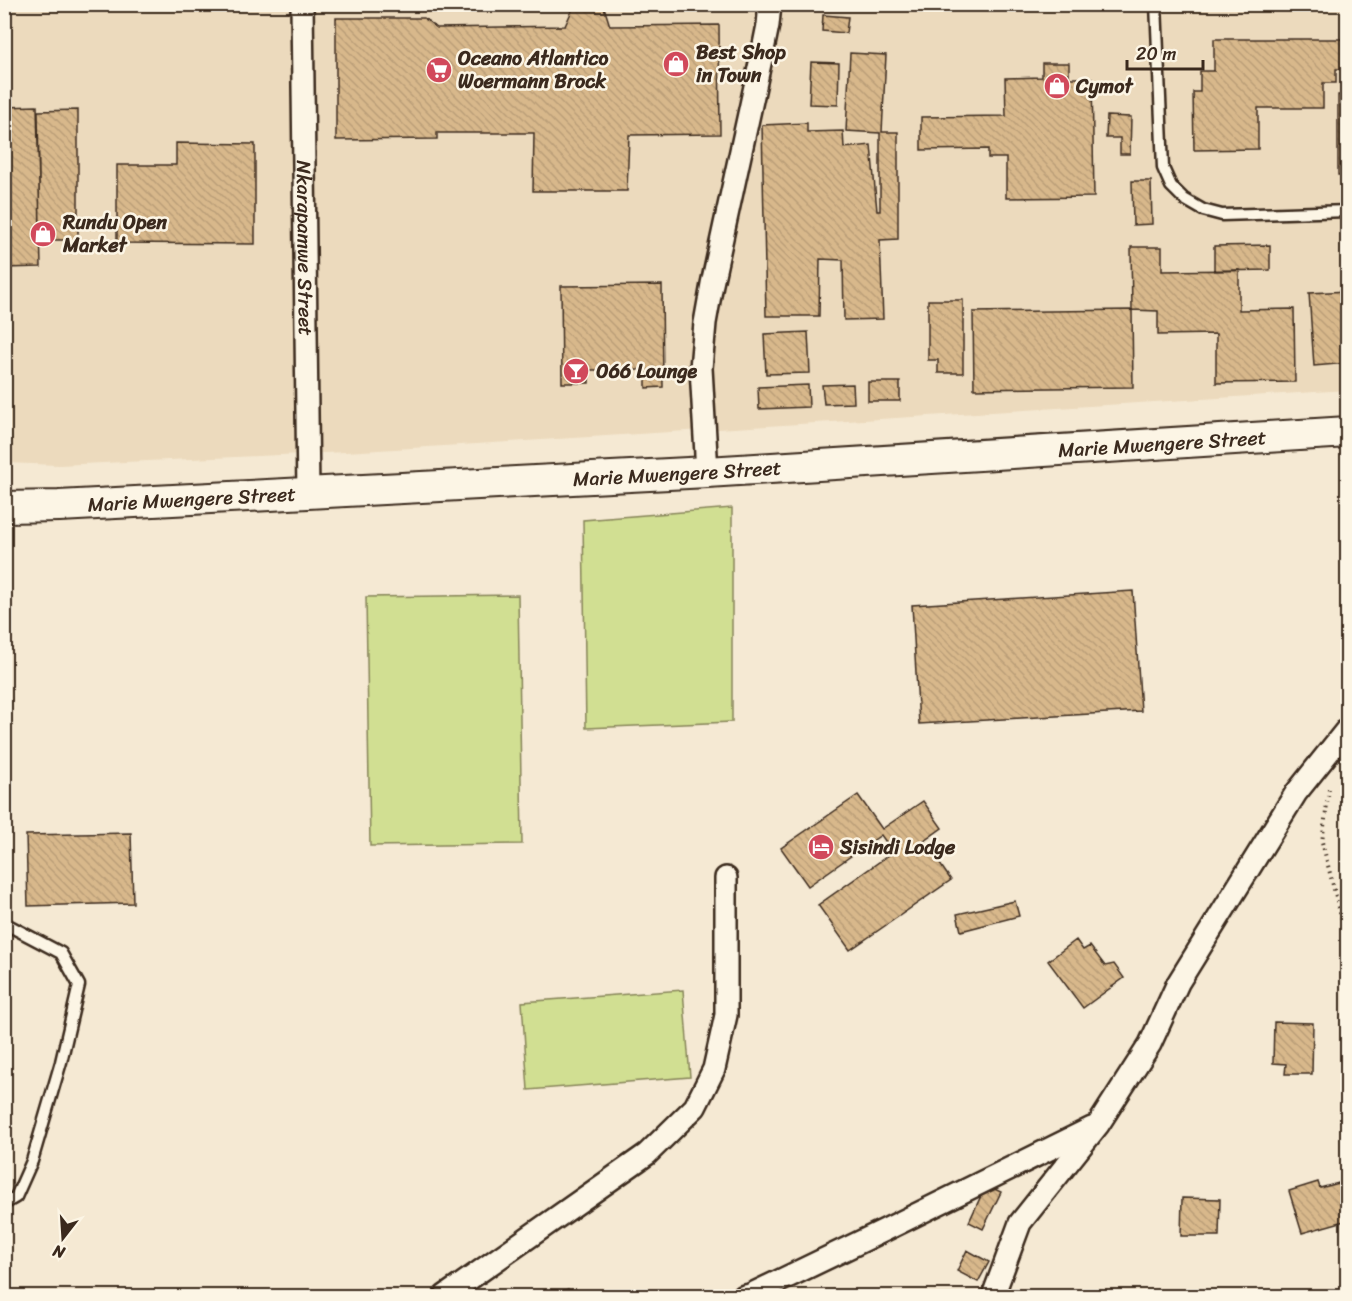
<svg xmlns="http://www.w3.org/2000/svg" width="1352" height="1301" font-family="Sriracha,sans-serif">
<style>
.built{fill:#ecdabd}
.grass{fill:#d1df92;stroke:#868458;stroke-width:1.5}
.building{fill:url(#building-back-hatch);stroke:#3b2a1e;stroke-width:1.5}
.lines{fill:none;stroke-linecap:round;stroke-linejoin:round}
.service-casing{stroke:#3b2a1e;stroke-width:15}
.minor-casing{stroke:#3b2a1e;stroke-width:26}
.secondary-casing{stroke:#3b2a1e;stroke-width:34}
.path{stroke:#3b2a1e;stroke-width:4;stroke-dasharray:1.5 4.5;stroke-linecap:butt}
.service{stroke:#fcf5e5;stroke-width:10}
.minor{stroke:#fcf5e5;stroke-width:21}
.secondary{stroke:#fcf5e5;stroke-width:30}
.labels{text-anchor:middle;stroke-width:5;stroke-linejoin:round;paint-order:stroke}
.poi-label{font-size:20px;font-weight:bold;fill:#3b2a1e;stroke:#fcf5e5;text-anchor:start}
.street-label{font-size:20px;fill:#3b2a1e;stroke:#fcf5e5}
</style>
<defs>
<pattern id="building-back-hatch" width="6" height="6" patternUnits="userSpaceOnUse" patternTransform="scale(1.5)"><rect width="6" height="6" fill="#d8b88b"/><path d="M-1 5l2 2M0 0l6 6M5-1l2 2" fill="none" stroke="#ba9e78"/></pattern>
</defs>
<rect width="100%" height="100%" fill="#f5e9d3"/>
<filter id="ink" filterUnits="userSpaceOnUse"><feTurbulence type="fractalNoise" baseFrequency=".0167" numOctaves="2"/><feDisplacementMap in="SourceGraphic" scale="12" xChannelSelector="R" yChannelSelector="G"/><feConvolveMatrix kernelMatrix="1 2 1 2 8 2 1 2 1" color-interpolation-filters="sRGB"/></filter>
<g filter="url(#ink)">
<!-- built -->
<path class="built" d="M5,5H1347V390L346,452L59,465L5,463Z"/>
<!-- grass -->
<path class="grass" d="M732,508V722L586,728L583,520Z
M518,595L522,844L370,846L366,597Z
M683,990L690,1077L528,1090L522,1002Z"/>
<!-- building -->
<path class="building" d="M575,4H603L610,26L719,25L720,134L629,135L627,191H533L534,133H437V139L336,140V18H424L437,28L565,26Z
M823,15L848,17L846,33L822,31Z
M1214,39H1345V69H1336V83H1323V108H1258V149L1194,150L1193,92H1200V71H1214Z
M850,53L886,55L882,132H898V239L880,240L883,319L844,320L843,260L820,259L819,316H766L762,125L807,123V132L843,131L844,148L871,145L877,211H880V133L846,131Z
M811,62L839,63L838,105L809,104Z
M1042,63H1069V78H1092L1094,197L1006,198V158H988V149L921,150V117L1006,116L1005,78L1042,77Z
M1338,95H1348V175H1338Z
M37,106L41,267L4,268V107Z
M78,110V240H40L38,111Z
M1107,116L1131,117L1130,154H1120V138H1106Z
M176,143L255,144V244L117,243V165H176Z
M1132,181H1151L1152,224L1133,225Z
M1270,245V270L1214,271V246Z
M1131,247H1162V271L1239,270V310L1294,309L1295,382L1216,383V334L1158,335V311L1132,310Z
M662,285L663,387L646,388V370H589V383H562L561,286Z
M1348,291V363L1314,366L1309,293Z
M928,300H963V373H938V360H928Z
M1132,310L1133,387L974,389L973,312Z
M808,332L810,373L766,374L764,334Z
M868,382H900V401H868Z
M853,384L854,403L824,404L822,385Z
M808,385L809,407L759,409L758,387Z
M1133,591L1141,711L919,724L912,605Z
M858,795L882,829L923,801L942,828L924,841L951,880L850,950L818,905L893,852L881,835L808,886L781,848Z
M131,833L133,903L28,906L26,835Z
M1015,901L1019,916L961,931L957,914Z
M1076,940L1083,950L1090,946L1105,966L1114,964L1124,978L1083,1008L1048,961Z
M1274,1022L1313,1023L1312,1074H1285L1286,1064L1273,1063Z
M1318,1182L1320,1188L1339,1183L1348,1211V1220L1302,1233L1289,1191Z
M986,1185L1001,1192L983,1229L969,1222Z
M1182,1198L1220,1199L1219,1236H1181Z
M967,1250L989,1262L978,1282L957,1271Z
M568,1289L572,1296H553Z"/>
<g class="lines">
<defs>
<path id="service" d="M1156,4L1163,168L1171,186L1184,199L1203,210L1222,215L1348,211
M4,923L61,953L79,985L61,1062L32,1161L16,1197L4,1204"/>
<g id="minor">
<path id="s1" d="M302,4L308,494"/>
<path d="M707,472L701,368L705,323L712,284L764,45L768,25L770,4"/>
<path d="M445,1296L647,1154L695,1107L714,1069L726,1015V878"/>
<path d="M744,1296L750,1295L885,1230L1092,1128"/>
<path d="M993,1296L1020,1223L1098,1125L1150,1044L1178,983L1296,793L1348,728"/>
</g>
<g id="secondary">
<path id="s2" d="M4,507L59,506L707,472L1348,432"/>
</g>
</defs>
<!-- service casing -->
<use href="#service" class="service-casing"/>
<!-- minor casing -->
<use href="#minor" class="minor-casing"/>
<!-- secondary casing -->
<use href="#secondary" class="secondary-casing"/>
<!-- path -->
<path class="path" d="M1329,789L1322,842L1348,944"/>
<!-- service -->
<use href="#service" class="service"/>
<!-- minor -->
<use href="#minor" class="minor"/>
<!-- secondary -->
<use href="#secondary" class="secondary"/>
</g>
</g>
<!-- icons -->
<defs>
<symbol id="shop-disc" viewBox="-11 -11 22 22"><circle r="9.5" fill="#d1495b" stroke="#fcf5e5"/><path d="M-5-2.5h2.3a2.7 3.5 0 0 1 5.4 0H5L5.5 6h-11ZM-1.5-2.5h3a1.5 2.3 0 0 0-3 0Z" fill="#fff"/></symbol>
<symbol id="supermarket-disc" viewBox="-11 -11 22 22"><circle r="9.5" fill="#d1495b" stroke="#fcf5e5"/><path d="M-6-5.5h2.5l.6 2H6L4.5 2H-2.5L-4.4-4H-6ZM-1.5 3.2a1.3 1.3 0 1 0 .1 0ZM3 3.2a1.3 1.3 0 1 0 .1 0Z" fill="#fff"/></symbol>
<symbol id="bar-disc" viewBox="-11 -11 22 22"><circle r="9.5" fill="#d1495b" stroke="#fcf5e5"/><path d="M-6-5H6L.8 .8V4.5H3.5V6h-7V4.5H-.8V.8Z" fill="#fff"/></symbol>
<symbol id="hotel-disc" viewBox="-11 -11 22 22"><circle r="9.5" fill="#d1495b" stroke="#fcf5e5"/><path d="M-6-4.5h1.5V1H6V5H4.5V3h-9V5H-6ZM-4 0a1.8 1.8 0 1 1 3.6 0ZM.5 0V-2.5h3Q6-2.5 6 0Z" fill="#fff"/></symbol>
</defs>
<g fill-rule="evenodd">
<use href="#shop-disc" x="661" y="49" width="30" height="30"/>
<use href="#supermarket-disc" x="424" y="55" width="30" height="30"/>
<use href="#shop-disc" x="1042" y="71" width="30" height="30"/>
<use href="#shop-disc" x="28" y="219" width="30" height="30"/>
<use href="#bar-disc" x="561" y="356" width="30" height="30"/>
<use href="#hotel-disc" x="806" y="832" width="30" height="30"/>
</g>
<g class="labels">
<!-- poi labels -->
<g class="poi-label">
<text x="696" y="59">Best Shop<tspan x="696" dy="23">in Town</tspan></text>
<text x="458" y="65">Oceano Atlantico<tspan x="458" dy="23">Woermann Brock</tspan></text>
<text x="1076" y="93">Cymot</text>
<text x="63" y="229">Rundu Open<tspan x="63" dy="23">Market</tspan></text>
<text x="596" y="378">066 Lounge</text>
<text x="840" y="854">Sisindi Lodge</text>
</g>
<!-- street labels -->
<g class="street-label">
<text dy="7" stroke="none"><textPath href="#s1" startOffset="244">Nkarapamwe Street</textPath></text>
<text dy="7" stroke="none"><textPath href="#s2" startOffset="1160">Marie Mwengere Street</textPath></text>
<text dy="7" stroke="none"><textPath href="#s2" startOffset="674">Marie Mwengere Street</textPath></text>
<text dy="7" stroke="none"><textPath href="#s2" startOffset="188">Marie Mwengere Street</textPath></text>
</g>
</g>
<!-- margin -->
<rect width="1352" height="1301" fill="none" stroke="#fcf5e5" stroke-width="24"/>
<rect x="12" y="12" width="1328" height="1277" fill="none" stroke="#3b2a1e" stroke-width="2" filter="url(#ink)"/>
<!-- north arrow -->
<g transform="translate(63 1238) rotate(197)" stroke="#fcf5e5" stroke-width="4.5" paint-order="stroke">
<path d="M0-4.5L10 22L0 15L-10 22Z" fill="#3b2a1e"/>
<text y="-9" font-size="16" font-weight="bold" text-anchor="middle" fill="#3b2a1e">N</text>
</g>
<!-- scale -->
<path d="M1127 60v9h76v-9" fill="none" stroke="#3b2a1e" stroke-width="3"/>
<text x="1136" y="60" font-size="18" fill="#3b2a1e" stroke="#fcf5e5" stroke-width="4.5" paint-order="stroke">20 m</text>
</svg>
